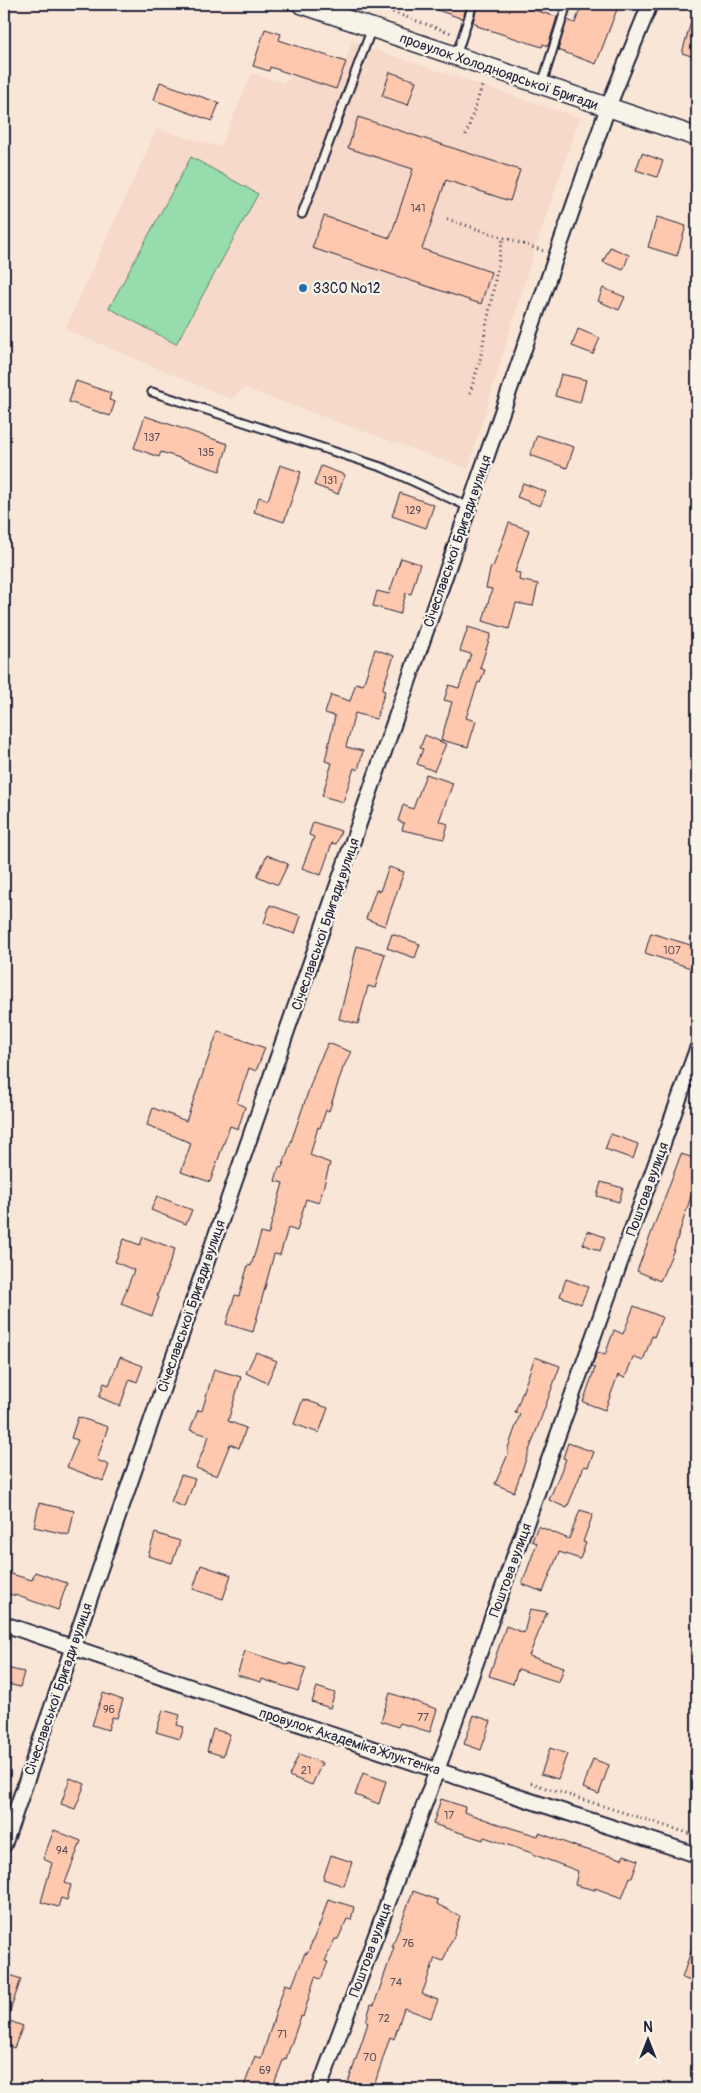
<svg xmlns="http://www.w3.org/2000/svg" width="701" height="2093" font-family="Pangolin,sans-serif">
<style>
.built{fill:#f6d9c8}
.green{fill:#96ddab;stroke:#5c8073}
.building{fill:#fdc8ae;stroke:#22223b}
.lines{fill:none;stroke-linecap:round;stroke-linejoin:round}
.service-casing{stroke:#22223b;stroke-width:11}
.minor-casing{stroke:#22223b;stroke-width:18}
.tertiary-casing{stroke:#22223b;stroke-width:21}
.path{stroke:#22223b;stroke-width:3;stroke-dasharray:1 4;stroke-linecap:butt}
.service{stroke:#f7f3e8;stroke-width:7}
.minor{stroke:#f7f3e8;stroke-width:14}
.tertiary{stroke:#f7f3e8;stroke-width:18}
.poi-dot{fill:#1f6fb2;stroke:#f7f3e8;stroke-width:2}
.labels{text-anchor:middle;stroke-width:4.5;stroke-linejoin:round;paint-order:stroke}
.number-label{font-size:11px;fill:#594c58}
.street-label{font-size:14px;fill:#22223b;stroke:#f7f3e8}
.poi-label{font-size:14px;fill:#22223b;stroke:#f7f3e8;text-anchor:start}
</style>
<rect width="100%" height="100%" fill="#f9e6d7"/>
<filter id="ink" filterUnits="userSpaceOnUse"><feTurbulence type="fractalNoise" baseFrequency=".02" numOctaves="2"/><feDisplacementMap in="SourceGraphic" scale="10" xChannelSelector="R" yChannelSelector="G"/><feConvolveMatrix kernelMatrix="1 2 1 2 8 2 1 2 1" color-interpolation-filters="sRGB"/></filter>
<g filter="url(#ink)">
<!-- built -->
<path class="built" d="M352,42L580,118L535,248L468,469L244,388L231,399L65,329L157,129L220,147L252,73L283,83L294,75L336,89Z"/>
<!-- green -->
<path class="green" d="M191,157L258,194L176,344L109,308Z"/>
<!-- building -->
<path class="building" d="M426,4H467L463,19L426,6Z
M478,4H515L557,17L548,46L543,44L542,47L477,26V24L473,22Z
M582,4H619L596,64L558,50L567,20L575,23Z
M693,15H697V58L682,53Z
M265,29L281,34L279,40L346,62L336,89L270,67L269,71L253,66Z
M390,72L416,81L408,105L382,96Z
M160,82L219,103L212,121L154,100Z
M358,117L520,170L510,201L446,180L422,249L491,272L481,304L312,248L324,216L390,238L413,169L348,148Z
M642,153L663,161L657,177L636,170Z
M657,217L686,226L677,256L648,247Z
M610,247L629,255L623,270L603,262Z
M603,288L625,297L619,310L598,301Z
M578,329L600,338L593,354L572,346Z
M561,374L586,380L580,403L555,396Z
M76,381L111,393L109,400L115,402L110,416L69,402Z
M145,416L228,444L220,471L161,452L159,457L134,448Z
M537,435L574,447L567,468L530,455Z
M280,465L301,472L284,522L254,512L259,497L268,500Z
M321,466L345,475L338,494L314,485Z
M523,483L546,492L540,506L517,497Z
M400,493L434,505L426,528L392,516Z
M509,523L529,530L515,572L520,573L519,580L538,584L533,606L516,603L509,629L483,621L492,589L486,588L491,566L493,567Z
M401,558L420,564L411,594L406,593L400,614L373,606L377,591L389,594Z
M468,627L491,634L480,668L485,670L480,683L478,682L466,718L476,721L468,747L441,740L452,702L444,700L449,685L459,688L471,654L460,651Z
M375,649L394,656L382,690L385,691L376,719L355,713L346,747L363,751L358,770L354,768L343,802L322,796L332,763L325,761L335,716L325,713L331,695L350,701L356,683L363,685Z
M425,735L446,744L434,771L417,764L423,749L420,748Z
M426,774L453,783L439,821L448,824L444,839L402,830L404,823L398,821L403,805L413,809Z
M313,822L341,831L336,844L332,843L321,875L302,868L314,837L309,835Z
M267,855L288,864L278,885L257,876Z
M389,867L404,872L385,926L366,919L376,890L380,891Z
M270,905L301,916L295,934L264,923Z
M651,933L697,947V970L645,953Z
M392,934L420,944L415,958L387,948Z
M357,946L385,954L375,988L368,986L358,1024L339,1019Z
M218,1031L265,1048L256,1071L249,1068L237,1103L245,1107L238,1129L230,1126L210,1182L181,1172L191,1143L147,1125L153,1108L186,1121Z
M328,1043L351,1052L343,1068L329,1111L326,1110L320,1128L318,1127L310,1155L330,1163L319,1203L306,1199L297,1231L288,1228L280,1255L274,1254L253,1332L226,1324L235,1295L239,1296L248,1265L251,1266L261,1233L268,1235L283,1183L275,1181L279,1167L282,1168L317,1066Z
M611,1134L638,1144L633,1159L605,1149Z
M681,1154L697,1159V1178L673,1252L660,1281L637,1271Z
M601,1182L623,1188L619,1202L597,1196Z
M157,1196L192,1210L186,1224L151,1210Z
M588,1231L605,1237L600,1251L583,1244Z
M143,1237L175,1249L157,1296L159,1297L152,1316L121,1304L134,1270L115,1262L124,1239L140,1245Z
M566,1279L588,1287L581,1304L560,1296Z
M634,1306L662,1317L654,1337L652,1336L643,1361L633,1357L625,1378L618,1375L605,1410L583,1402L595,1368L592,1367L597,1352L605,1355L614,1330L623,1334Z
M256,1352L277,1361L267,1383L246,1373Z
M120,1357L143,1366L137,1382L130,1379L120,1406L99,1397L104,1383L109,1385Z
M535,1357L560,1366L514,1492L495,1484L509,1452L507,1451L520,1414L515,1413Z
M214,1369L241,1377L228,1421L246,1428L239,1448L230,1444L217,1476L196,1468L209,1436L190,1430L198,1410L202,1411Z
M303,1399L328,1408L319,1433L294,1424Z
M78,1417L108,1427L97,1460L109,1465L103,1481L67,1467L78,1440L71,1438Z
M568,1443L594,1452L588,1467L584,1466L567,1508L549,1500L566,1459L563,1458Z
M181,1475L195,1479L185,1507L171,1502Z
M39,1503L74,1511L69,1535L34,1527Z
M580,1510L593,1514L583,1542L586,1543L580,1559L559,1552L543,1592L522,1584L537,1543L532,1541L538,1526L569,1539Z
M155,1533L180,1541L172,1563L148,1556Z
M201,1565L231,1575L223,1599L193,1589Z
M4,1572L32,1580L35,1572L67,1583L58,1610L18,1596L4,1593Z
M530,1609L547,1612L529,1656L564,1667L559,1682L518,1669L513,1684L489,1676L506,1626L524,1633Z
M245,1651L289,1665V1663L306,1668L298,1691L262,1679L261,1682L237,1675Z
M6,1668L24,1672L20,1687L4,1683Z
M317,1687L335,1693L330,1708L312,1702Z
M103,1693L123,1700L117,1718L112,1717L108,1730L92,1725Z
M390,1693L437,1709L430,1732L400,1723L398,1727L381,1721Z
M163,1710L180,1715L177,1725L184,1727L180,1739L156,1732Z
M474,1715L491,1721L481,1750L464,1744Z
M213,1729L230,1734L223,1756L207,1751Z
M550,1748L567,1754L558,1779L541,1774Z
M299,1754L322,1763L312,1785L289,1776Z
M593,1759L609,1765L599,1794L583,1788Z
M363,1773L386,1781L379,1804L355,1795Z
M70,1778L85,1784L75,1809L61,1804Z
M441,1799L465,1807L464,1812L498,1824L538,1836L539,1833L580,1848L622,1859L624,1855L638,1860L632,1878L630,1877L622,1898L595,1888V1890L575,1885L578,1871L532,1854V1853L484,1837L483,1840L433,1824Z
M54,1830L81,1841L65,1883L71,1885L67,1900L61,1898L58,1907L41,1902L52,1863L43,1859Z
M331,1855L352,1862L344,1886L323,1879Z
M413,1891L438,1900L437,1904L460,1916L453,1939H452L443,1961L435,1958L422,1994L438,2000L431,2018L404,2008L394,2039L390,2037L373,2089H346L368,2023L366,2022L371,2004L374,2005L394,1947H392Z
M328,1899L354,1907L351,1920L347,1919L338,1939H335L325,1961L328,1962L321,1979L315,1977L303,2017L301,2016L286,2059L284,2058L272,2089H243L255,2056L261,2059L285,1984L292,1986L305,1953L307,1954L321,1921Z
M695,1939L697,1940V1983L682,1978Z
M4,1973L21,1979L7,2020L23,2026L14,2048L4,2044Z"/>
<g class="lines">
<defs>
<path id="service" d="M456,56L473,4
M542,84L567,4
M302,214L372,28
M152,392L384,468L469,507"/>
<path id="minor" d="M4,1624L436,1770L697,1855
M4,1845L608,107L650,4
M319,2089L443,1754L697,1049"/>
<path id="tertiary" d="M301,4L697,137"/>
</defs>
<!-- service casing -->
<use href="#service" class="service-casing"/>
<!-- minor casing -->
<use href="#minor" class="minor-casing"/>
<!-- tertiary casing -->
<use href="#tertiary" class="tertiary-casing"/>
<!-- path -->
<path class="path" d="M369,4L451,33
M466,135L483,83
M447,219L544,251
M470,393L480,360L503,238
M531,1783L697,1836"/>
<!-- service -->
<use href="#service" class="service"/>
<!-- minor -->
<use href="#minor" class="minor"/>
<!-- tertiary -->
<use href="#tertiary" class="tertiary"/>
</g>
</g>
<!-- markers -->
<circle class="poi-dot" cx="303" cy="288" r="5"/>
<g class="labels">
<!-- number labels -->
<g class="number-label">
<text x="418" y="212">141</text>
<text x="152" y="441">137</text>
<text x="206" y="456">135</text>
<text x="330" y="484">131</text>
<text x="413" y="514">129</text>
<text x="672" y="954">107</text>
<text x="109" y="1713">96</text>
<text x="423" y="1721">77</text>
<text x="306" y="1774">21</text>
<text x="449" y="1819">17</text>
<text x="62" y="1854">94</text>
<text x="408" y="1947">76</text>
<text x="396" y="1986">74</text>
<text x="384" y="2022">72</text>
<text x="282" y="2038">71</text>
<text x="370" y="2061">70</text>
<text x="265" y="2074">69</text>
</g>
<!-- street labels -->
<g class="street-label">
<text transform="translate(499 71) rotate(19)" y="5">провулок Холодноярської Бригади</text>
<text transform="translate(457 541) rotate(-71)" y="5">Січеславської Бригади вулиця</text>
<text transform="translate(325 924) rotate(-71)" y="5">Січеславської Бригади вулиця</text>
<text transform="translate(647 1189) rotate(-70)" y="5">Поштова вулиця</text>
<text transform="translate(191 1306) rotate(-71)" y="5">Січеславської Бригади вулиця</text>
<text transform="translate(510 1570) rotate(-70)" y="5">Поштова вулиця</text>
<text transform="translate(58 1689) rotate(-71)" y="5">Січеславської Бригади вулиця</text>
<text transform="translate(350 1741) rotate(18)" y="5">провулок Академіка Жлуктенка</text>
<text transform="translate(370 1950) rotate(-70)" y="5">Поштова вулиця</text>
</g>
<!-- poi labels -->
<g class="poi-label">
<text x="313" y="293">ЗЗСО №12</text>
</g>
</g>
<!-- margin -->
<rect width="701" height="2093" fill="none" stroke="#f7f3e8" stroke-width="20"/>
<rect x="10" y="10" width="681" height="2073" fill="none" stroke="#22223b" stroke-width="2" filter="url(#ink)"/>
<!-- north arrow -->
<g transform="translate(648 2040)" stroke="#f7f3e8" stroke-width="4" paint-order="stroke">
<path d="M0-4L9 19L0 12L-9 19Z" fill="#22223b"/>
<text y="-8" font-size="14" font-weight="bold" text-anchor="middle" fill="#22223b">N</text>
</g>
</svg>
